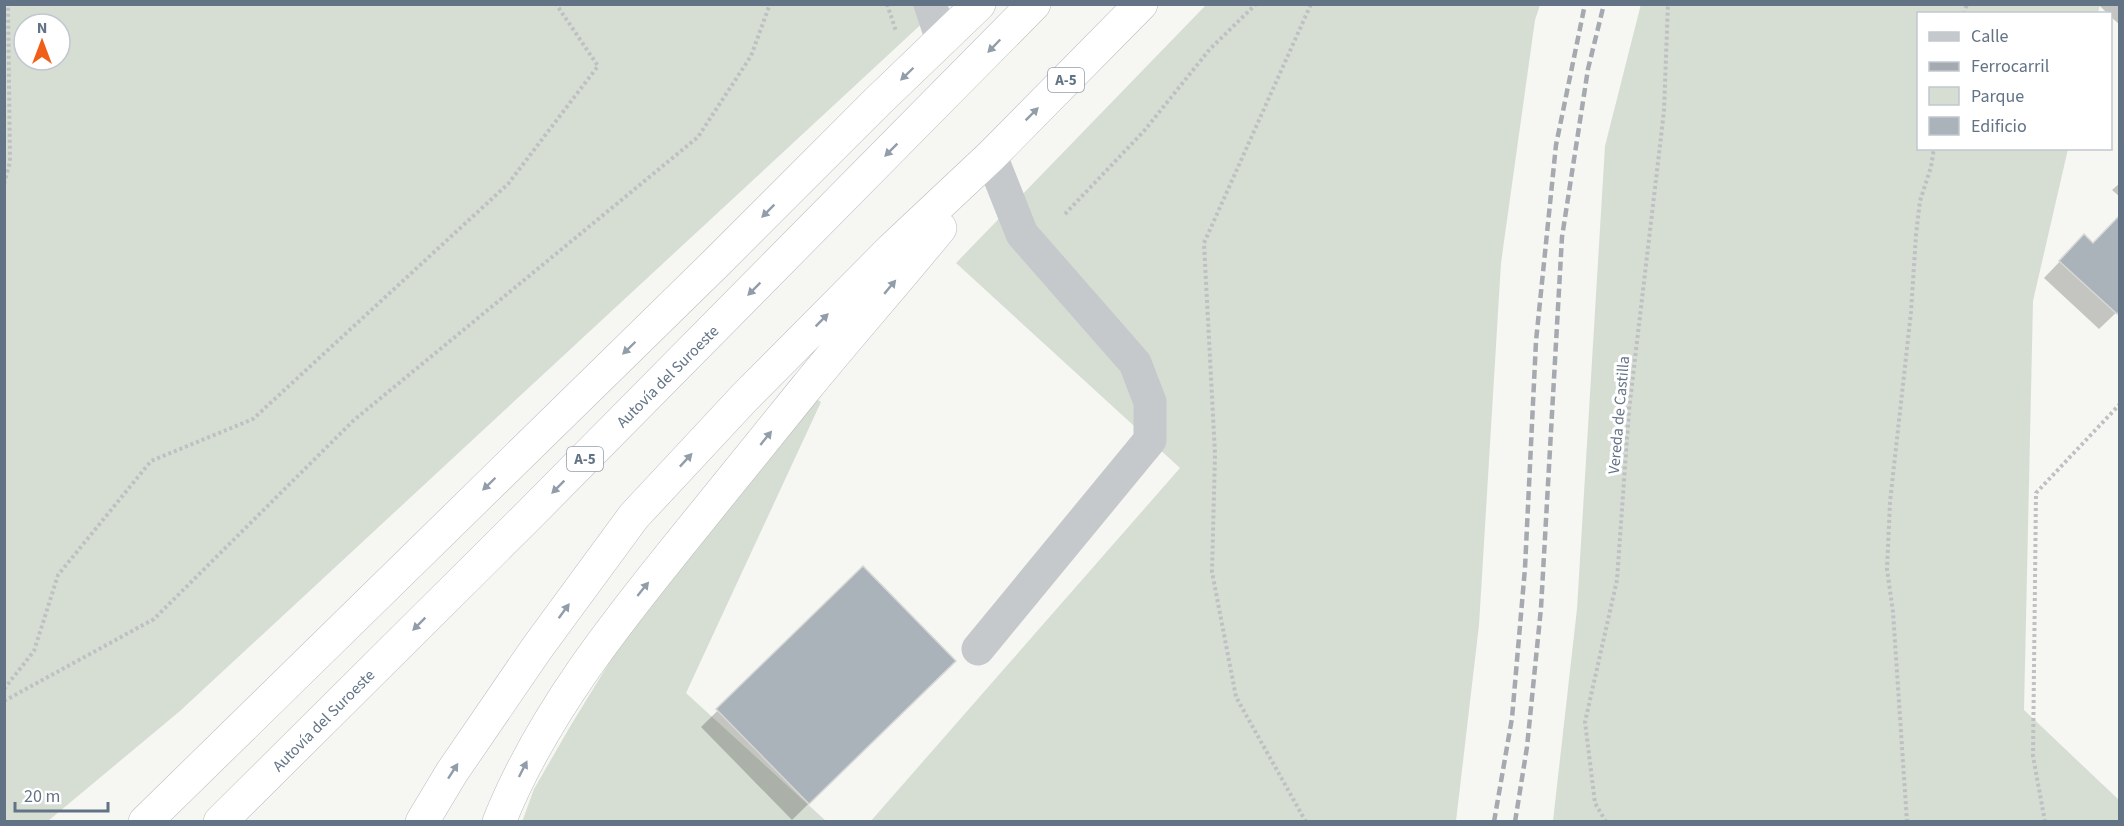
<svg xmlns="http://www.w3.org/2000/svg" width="2124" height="826" font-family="'Source Sans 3',sans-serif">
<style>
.green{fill:#d6ded3;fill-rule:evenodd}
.shadow{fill:#0003}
.building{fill:#abb3ba;stroke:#d7d7d5;stroke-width:1.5}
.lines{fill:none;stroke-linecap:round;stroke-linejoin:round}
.highway-casing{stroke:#b7babe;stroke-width:34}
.path{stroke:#bfc0c3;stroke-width:4;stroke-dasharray:3 3;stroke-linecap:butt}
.minor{stroke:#c5c9cc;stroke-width:33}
.highway{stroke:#fff;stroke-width:33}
.rail{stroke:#a5aab1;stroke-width:4.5;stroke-dasharray:9 4.5;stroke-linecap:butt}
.oneway{fill:#929daa}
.labels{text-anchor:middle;stroke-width:6;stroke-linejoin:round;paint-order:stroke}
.shield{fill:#fff;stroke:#929daa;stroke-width:1.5}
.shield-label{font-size:15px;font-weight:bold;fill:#637386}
.street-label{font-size:16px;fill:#637386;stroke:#fff}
</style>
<rect width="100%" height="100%" fill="#f6f6f2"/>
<!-- green -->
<path class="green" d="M1641,4L2100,5L2098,13L1918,14V148L2068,149L2033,301L2024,710L2119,800V821H1553L1577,609L1605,146Z
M5,5H942L180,711L48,821L5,822ZM24,24H60V60H24Z
M1206,5H1540L1535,20L1501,263L1479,625L1456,821L870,822L1180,468L956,263Z
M810,395L821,402L686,693L826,821L522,822L534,789L571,725L636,619Z"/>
<!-- shadow -->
<path class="shadow" d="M2098,4H2120V25L2110,16V14H2108Z
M2120,183V197L2112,190Z
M2068,253L2120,309L2099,329L2044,278Z
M863,568L954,661L792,820L701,727Z"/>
<!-- building -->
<path class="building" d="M2120,215V311L2117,314L2059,261L2084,234L2093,243Z
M863,566L956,661L809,804L716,709Z"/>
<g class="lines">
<defs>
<path id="highway" d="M145,822L715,264L877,102L979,4
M220,822L529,515L1034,4
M422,822L452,772L537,648L634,516L744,398L892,249L991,156L1141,4
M499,822C542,714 618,620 691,530C729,483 767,436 805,389C849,335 896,282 940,228"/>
</defs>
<!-- highway casing -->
<use href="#highway" class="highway-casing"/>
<!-- path -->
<path class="path" d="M887,4L896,31
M1964,14L1967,4
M4,184L10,162L8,4
M1065,214L1144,131L1210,49L1256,4
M4,689L34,651L58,575L151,461L253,419L508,184L598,66L556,4
M4,701L154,619L354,420L698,137L751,56L770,4
M1306,822L1236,697L1212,572L1215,454L1204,243L1311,4
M1606,822L1595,803L1585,722L1617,580L1629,410L1664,111L1668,4
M1907,822L1893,612L1887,569L1890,502L1911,312L1916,235L1920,201L1931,167L1934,148
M2045,822L2033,756L2036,493L2120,404"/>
<!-- minor -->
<path class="minor" d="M930,4L942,40
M978,649L1150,440V402L1135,363L1022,234L991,156"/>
<!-- highway -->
<use href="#highway" class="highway"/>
<!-- rail -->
<path class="rail" d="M1494,822L1512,718L1525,568L1536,341L1556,145L1585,4
M1515,822L1527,747L1541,608L1562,237L1588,69L1604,4"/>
</g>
<!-- one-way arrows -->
<defs><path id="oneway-solid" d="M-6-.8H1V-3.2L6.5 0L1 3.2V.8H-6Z" transform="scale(1.5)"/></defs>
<g class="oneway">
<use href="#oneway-solid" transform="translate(994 46) rotate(134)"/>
<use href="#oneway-solid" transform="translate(907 74) rotate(136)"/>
<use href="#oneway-solid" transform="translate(1032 114) rotate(-45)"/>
<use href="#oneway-solid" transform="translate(891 150) rotate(135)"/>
<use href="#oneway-solid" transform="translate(768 211) rotate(135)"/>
<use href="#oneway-solid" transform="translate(890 287) rotate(-50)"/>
<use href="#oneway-solid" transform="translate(754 289) rotate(135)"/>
<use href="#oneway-solid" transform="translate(822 320) rotate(-45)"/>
<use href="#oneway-solid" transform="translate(629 348) rotate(136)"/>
<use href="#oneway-solid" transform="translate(766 438) rotate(-51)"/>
<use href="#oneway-solid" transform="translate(686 460) rotate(-47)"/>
<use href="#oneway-solid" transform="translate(489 484) rotate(136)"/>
<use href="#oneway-solid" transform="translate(558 487) rotate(135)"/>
<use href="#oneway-solid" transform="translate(643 589) rotate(-51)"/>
<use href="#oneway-solid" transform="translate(564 611) rotate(-54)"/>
<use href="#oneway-solid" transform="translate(419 624) rotate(135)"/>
<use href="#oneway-solid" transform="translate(523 769) rotate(-63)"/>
<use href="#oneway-solid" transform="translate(453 771) rotate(-57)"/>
</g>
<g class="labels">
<!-- shield labels -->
<g class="shield">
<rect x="1048" y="68" width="36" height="24" rx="4.5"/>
<rect x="567" y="447" width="36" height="24" rx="4.5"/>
</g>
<g class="shield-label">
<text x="1066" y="85">A-5</text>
<text x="585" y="464">A-5</text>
</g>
<!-- street labels -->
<g class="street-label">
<text transform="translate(667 376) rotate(-45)" y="6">Autovía del Suroeste</text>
<text transform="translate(1618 415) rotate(-85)" y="6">Vereda de Castilla</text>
<text transform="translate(323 720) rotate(-45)" y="6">Autovía del Suroeste</text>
</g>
</g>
<!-- border -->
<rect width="2124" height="826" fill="none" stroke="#637386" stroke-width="12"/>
<!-- legend -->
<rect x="1917" y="12" width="195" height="138" fill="#ffffff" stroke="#c1c7cf" stroke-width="1.5"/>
<rect x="1929" y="32" width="30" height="9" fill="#c5c9cc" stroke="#c1c7cf" stroke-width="1.5"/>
<text x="1971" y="42" font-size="18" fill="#637386">Calle</text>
<rect x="1929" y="62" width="30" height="9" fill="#a5aab1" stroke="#c1c7cf" stroke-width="1.5"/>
<text x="1971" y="72" font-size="18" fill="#637386">Ferrocarril</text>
<rect x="1929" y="87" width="30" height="18" fill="#d6ded3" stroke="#c1c7cf" stroke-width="1.5"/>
<text x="1971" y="102" font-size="18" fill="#637386">Parque</text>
<rect x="1929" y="117" width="30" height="18" fill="#abb3ba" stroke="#c1c7cf" stroke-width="1.5"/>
<text x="1971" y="132" font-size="18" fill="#637386">Edificio</text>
<!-- north arrow -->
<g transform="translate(42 42)"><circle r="28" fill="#ffffff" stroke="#c1c7cf" stroke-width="1.5"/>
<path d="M0-4.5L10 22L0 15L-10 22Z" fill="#f05f18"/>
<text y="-9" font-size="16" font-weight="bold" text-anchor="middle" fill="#637386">N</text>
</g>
<!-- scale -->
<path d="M15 802v9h93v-9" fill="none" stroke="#637386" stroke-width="3"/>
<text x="24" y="802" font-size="18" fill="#637386" stroke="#ffffff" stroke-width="4.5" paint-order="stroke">20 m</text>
</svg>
